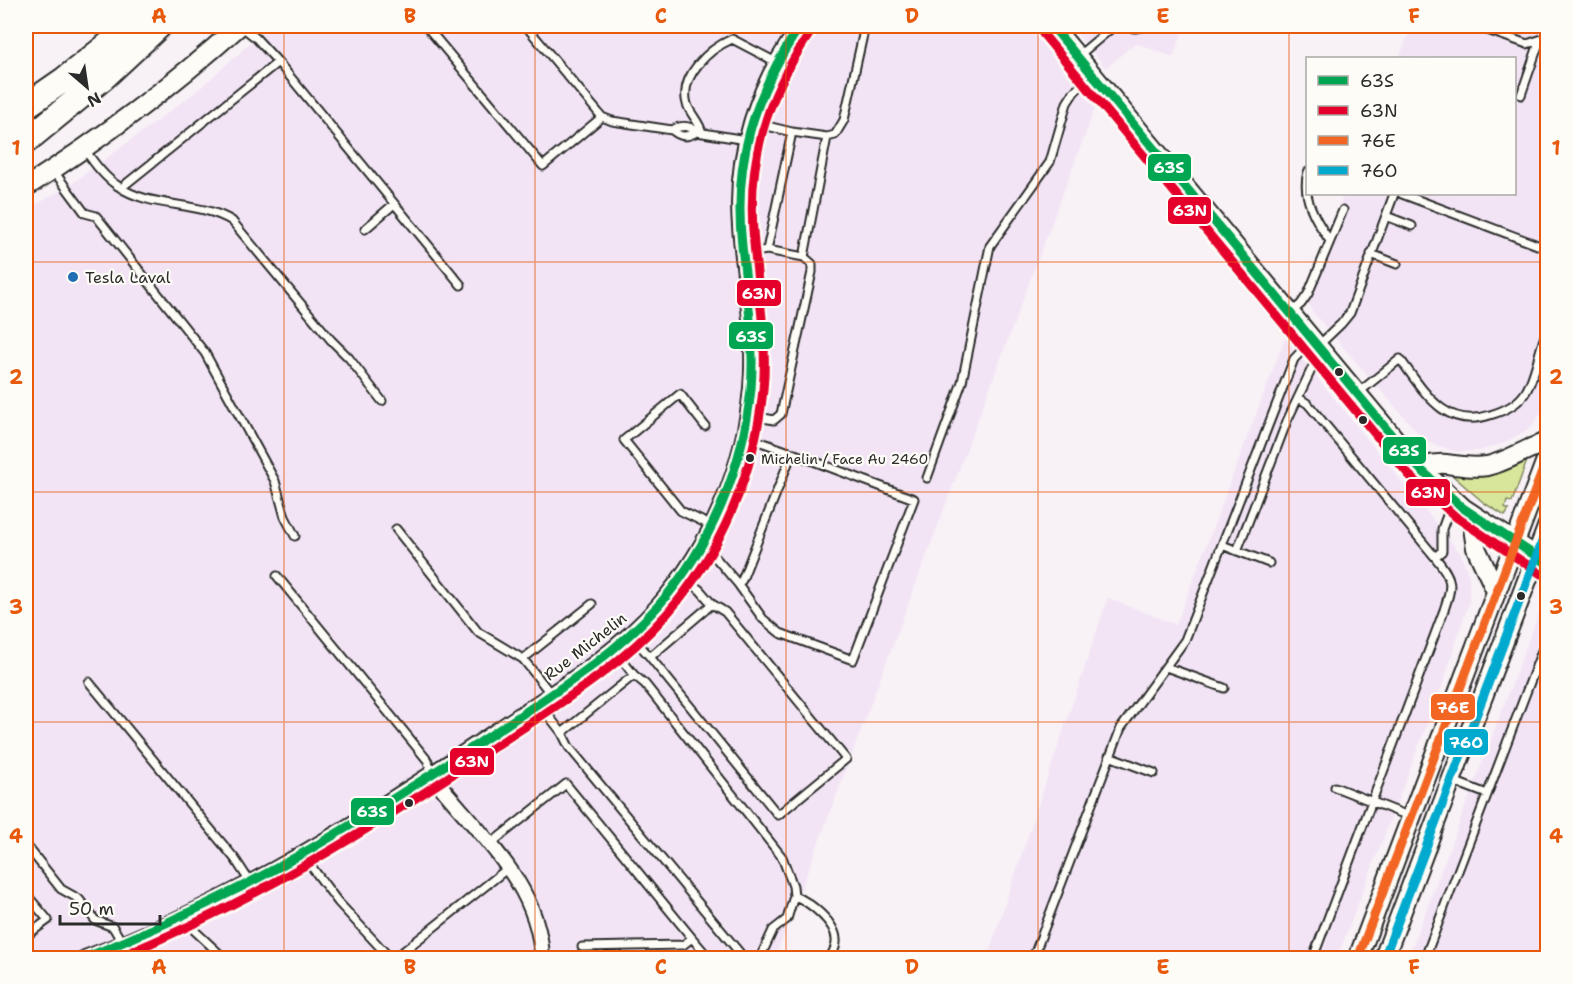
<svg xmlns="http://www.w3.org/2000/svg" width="1573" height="984" font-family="'Shantell Sans',sans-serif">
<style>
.built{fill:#f2e4f5}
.green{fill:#d7e69a;stroke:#818862;stroke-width:1.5}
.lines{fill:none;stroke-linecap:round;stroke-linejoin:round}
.lane-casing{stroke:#2b2b2b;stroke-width:11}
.street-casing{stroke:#2b2b2b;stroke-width:18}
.secondary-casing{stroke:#2b2b2b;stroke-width:22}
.highway-casing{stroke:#2b2b2b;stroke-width:28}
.lane{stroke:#fdfcf7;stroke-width:7}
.street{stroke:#fdfcf7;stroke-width:14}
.secondary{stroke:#fdfcf7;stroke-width:18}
.highway{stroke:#fdfcf7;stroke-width:24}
.bus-1-casing{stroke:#fdfcf7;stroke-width:14}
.bus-2-casing{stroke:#fdfcf7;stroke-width:14}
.bus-3-casing{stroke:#fdfcf7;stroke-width:14}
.bus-4-casing{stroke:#fdfcf7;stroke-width:14}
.bus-1{stroke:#00a651;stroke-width:9}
.bus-2{stroke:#e4002b;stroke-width:9}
.bus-3{stroke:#f26522;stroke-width:9}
.bus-4{stroke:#00a9ce;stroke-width:9}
.grid{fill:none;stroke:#e8590c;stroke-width:1.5;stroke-opacity:0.55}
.poi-dot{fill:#1f6fb2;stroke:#fdfcf7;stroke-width:2}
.bus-dot{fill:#2b2b2b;stroke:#fdfcf7;stroke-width:2}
.labels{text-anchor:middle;stroke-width:4.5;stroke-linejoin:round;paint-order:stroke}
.bus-label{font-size:14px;fill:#2b2b2b;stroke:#fdfcf7;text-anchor:start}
.poi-label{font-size:16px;fill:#2b2b2b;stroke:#fdfcf7;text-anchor:start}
.street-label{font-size:16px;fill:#2b2b2b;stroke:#fdfcf7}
.line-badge{stroke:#fdfcf7;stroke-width:2}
.badge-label{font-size:16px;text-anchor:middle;font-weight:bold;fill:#fff}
.neatline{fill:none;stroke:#e8590c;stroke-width:2}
.grid-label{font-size:20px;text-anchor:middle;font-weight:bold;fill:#e8590c}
</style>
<rect width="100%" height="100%" fill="#f8f1f6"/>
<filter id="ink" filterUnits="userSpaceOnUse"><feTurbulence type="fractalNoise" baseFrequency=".0167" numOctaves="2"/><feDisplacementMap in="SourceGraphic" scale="12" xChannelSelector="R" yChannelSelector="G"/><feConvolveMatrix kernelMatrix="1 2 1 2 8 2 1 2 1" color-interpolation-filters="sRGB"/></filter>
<g filter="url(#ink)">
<!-- built -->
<path class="built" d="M269,26H1027L1095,108L775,958H26V211L73,183L197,91Z
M1071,26H1185L1173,57L1135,43L1106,68Z
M1412,26H1547V398L1544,409L1530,428L1504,443L1479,451H1454L1425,441L1311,310L1306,289L1344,194H1514V58H1399Z
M1285,338L1460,553L1469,576V602L1443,683L1337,958H987L1108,598L1176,625Z
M1547,602V958H1408L1542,605Z"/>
<!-- green -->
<path class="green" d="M1529,455L1512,502L1507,501L1505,508L1509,510L1505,516L1484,503L1451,474L1450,471Z"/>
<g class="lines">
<defs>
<path id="lane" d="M426,26L543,166L602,117
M526,26L602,117L612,121L672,130C681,138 687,137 697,132
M1121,26L1135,28L1147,26
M1476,26L1527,44L1548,37
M1078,56L1114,26
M278,62L461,285
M1521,95L1540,40
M672,130C681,125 690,125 697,132L746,140
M702,133C700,122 690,114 687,104C679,76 709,49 732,39L776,62
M827,137L835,135L844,120L865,26
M84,148C93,162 104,177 118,186C150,209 197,200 232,221L331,340L349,358L382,401
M53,170L85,213L96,216L205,353L275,481L285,517L295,536
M1308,172C1301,197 1316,221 1330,241
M121,188L278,62L256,38L241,26
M1402,194L1548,249
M1386,216L1412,226
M365,229L394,204
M767,250L804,257L827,137L792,132
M742,254L767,250L792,132L750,122
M1371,254L1397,264
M1292,312L1301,304L1308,294L1343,210
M1319,345L1341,324L1350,313L1394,194
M1358,393L1400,359C1424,391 1444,430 1490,415C1504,411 1517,405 1525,393C1535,378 1538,354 1545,336
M1299,398L1308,404L1435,557C1453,579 1453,584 1444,610L1313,958
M748,415L774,420L781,414L812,272V264L804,257
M705,426L680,394L624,440L681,511L712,526
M927,478L962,382L990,246L1050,162L1067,103L1074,92L1091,76
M396,529L478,632L523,659
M1222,545L1269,563
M700,548L715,557L738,584L742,580L792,453L744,436
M1237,551L1287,421L1313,366L1323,354
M1435,557L1442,551V529L1452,502
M277,576L428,761L431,774
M738,584L763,619L780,633L853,660L914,499L792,453
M630,634L650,657L712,604L700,590L682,576
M650,657L778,815L846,759L725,612L712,604
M1166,667L1224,688
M634,675L645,684L782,857L793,886L794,896L787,919L773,930L760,958
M89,682L235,859L250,882
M551,694L523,659L592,604
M538,702L562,733L634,675L613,649
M562,733L569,747L744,958
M1109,756L1154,773
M1453,781L1487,794
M1335,787L1411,817
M26,845L61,889L79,899L95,920L113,927L123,944
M489,845L566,784L692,938L683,945L582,947
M302,854L338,902L390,958
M26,894L48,920L26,936
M794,896C809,901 836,923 836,940C837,947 832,953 830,958
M186,916L195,931L224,958
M692,938L709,958
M1426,955L1548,635
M395,958L508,868
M1033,958L1121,728L1185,640L1294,359L1312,340"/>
<path id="street" d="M431,774C475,832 539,881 542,958
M85,958C234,902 368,817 499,729C554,691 614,656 658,606C711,545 744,468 751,388C756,333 744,281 740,226C734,154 757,84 800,26"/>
<path id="secondary" d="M1052,26L1418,467L1463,508L1548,564
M26,187C101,139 172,86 239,26
M1418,467C1427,466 1437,463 1446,464C1460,466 1473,468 1487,466C1510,461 1525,448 1548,442
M1471,514L1476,548L1496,591
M1358,958L1548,455
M1384,958L1548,525"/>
<path id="highway" d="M26,106L65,79L132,26
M26,141L103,78L159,26"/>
</defs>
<!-- lane casing -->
<use href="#lane" class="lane-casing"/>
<!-- street casing -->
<use href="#street" class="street-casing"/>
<!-- secondary casing -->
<use href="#secondary" class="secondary-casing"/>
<!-- highway casing -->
<use href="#highway" class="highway-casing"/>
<!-- lane -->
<use href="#lane" class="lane"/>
<!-- street -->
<use href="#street" class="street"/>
<!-- secondary -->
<use href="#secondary" class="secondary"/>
<!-- highway -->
<use href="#highway" class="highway"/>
<defs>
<path id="bus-1" d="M1052,26L1418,467L1463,508L1548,564
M85,958C139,936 192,912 245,885C331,840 413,787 494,733C550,695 612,658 658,606C711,546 743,468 751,389C755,341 747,294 742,246C733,162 753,96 800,26"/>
<path id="bus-2" d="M1043,34L1409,475L1456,517L1541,574
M116,958C250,904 374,827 494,747C554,707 618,669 666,615C721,553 755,472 763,390C768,341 758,292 754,243C746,163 765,99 810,33"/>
<path id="bus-3" d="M1358,958L1548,456"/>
<path id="bus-4" d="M1384,958L1548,526"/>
</defs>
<!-- bus-1 casing -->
<use href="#bus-1" class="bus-1-casing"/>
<!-- bus-2 casing -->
<use href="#bus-2" class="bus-2-casing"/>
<!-- bus-3 casing -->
<use href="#bus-3" class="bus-3-casing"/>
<!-- bus-4 casing -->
<use href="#bus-4" class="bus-4-casing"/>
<!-- bus-1 -->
<use href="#bus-1" class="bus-1"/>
<!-- bus-2 -->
<use href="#bus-2" class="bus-2"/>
<!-- bus-3 -->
<use href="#bus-3" class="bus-3"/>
<!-- bus-4 -->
<use href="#bus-4" class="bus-4"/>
</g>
</g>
<!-- grid -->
<path class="grid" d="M284,26V958M535,26V958M786,26V958M1038,26V958M1289,26V958M26,262H1548M26,492H1548M26,722H1548"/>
<!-- markers -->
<circle class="poi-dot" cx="73" cy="277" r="6"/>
<g class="bus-dot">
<circle cx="1339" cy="372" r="5"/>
<circle cx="1363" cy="420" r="5"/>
<circle cx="750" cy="458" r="5"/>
<circle cx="1521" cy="596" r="5"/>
<circle cx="409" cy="803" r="5"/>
</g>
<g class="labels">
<!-- bus labels -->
<g class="bus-label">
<text x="761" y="464">Michelin / Face Au 2460</text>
</g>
<!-- poi labels -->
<g class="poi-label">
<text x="85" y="283">Tesla Laval</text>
</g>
<!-- street labels -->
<g class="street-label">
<text transform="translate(585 646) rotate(-38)" y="6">Rue Michelin</text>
</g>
</g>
<g class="line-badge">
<rect x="1147" y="153" width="45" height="29" rx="6" fill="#00a651"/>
<rect x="1167" y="196" width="45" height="29" rx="6" fill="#e4002b"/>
<rect x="736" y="279" width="46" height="28" rx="6" fill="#e4002b"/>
<rect x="728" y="321" width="46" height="29" rx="6" fill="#00a651"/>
<rect x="1382" y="436" width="45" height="29" rx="6" fill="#00a651"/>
<rect x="1405" y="478" width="46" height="29" rx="6" fill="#e4002b"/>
<rect x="1430" y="693" width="46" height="28" rx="6" fill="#f26522"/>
<rect x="1443" y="728" width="46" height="28" rx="6" fill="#00a9ce"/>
<rect x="449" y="747" width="46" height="29" rx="6" fill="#e4002b"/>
<rect x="350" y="797" width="45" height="29" rx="6" fill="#00a651"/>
</g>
<g class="badge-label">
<text x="1169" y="173">63S</text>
<text x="1190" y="216">63N</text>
<text x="759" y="299">63N</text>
<text x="751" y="342">63S</text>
<text x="1404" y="456">63S</text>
<text x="1428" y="498">63N</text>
<text x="1453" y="713">76E</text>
<text x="1466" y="748">76O</text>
<text x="472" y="767">63N</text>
<text x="372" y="817">63S</text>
</g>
<!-- margin -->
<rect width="1573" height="984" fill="none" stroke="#fdfcf7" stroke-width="66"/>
<!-- legend -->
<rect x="1306" y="57" width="210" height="138" fill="#fdfcf7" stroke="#a9a8a5" stroke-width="1.5"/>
<rect x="1318" y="76" width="30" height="9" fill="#00a651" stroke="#a9a8a5" stroke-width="1.5"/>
<text x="1360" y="87" font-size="18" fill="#2b2b2b">63S</text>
<rect x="1318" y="106" width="30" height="9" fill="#e4002b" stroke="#a9a8a5" stroke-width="1.5"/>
<text x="1360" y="117" font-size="18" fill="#2b2b2b">63N</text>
<rect x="1318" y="136" width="30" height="9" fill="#f26522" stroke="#a9a8a5" stroke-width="1.5"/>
<text x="1360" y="147" font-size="18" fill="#2b2b2b">76E</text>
<rect x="1318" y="166" width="30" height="9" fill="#00a9ce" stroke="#a9a8a5" stroke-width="1.5"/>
<text x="1360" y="177" font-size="18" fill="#2b2b2b">76O</text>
<!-- north arrow -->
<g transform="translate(87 87) rotate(151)" stroke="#fdfcf7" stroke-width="4.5" paint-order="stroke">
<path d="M0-4.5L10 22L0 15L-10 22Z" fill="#2b2b2b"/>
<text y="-9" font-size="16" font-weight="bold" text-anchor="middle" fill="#2b2b2b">N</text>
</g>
<!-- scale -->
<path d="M60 915v9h100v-9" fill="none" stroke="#2b2b2b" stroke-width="3"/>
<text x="69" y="915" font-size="18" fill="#2b2b2b" stroke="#fdfcf7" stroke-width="4.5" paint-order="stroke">50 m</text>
<rect x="33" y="33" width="1507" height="918" class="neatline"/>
<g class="grid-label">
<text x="159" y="23">A</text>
<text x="410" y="23">B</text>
<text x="661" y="23">C</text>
<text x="912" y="23">D</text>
<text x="1163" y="23">E</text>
<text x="1414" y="23">F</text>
<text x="16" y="155">1</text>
<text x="1556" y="155">1</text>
<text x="16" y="384">2</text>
<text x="1556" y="384">2</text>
<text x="16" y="614">3</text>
<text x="1556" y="614">3</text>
<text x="16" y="843">4</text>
<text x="1556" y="843">4</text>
<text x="159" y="974">A</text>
<text x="410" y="974">B</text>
<text x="661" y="974">C</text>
<text x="912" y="974">D</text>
<text x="1163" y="974">E</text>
<text x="1414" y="974">F</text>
</g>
</svg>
